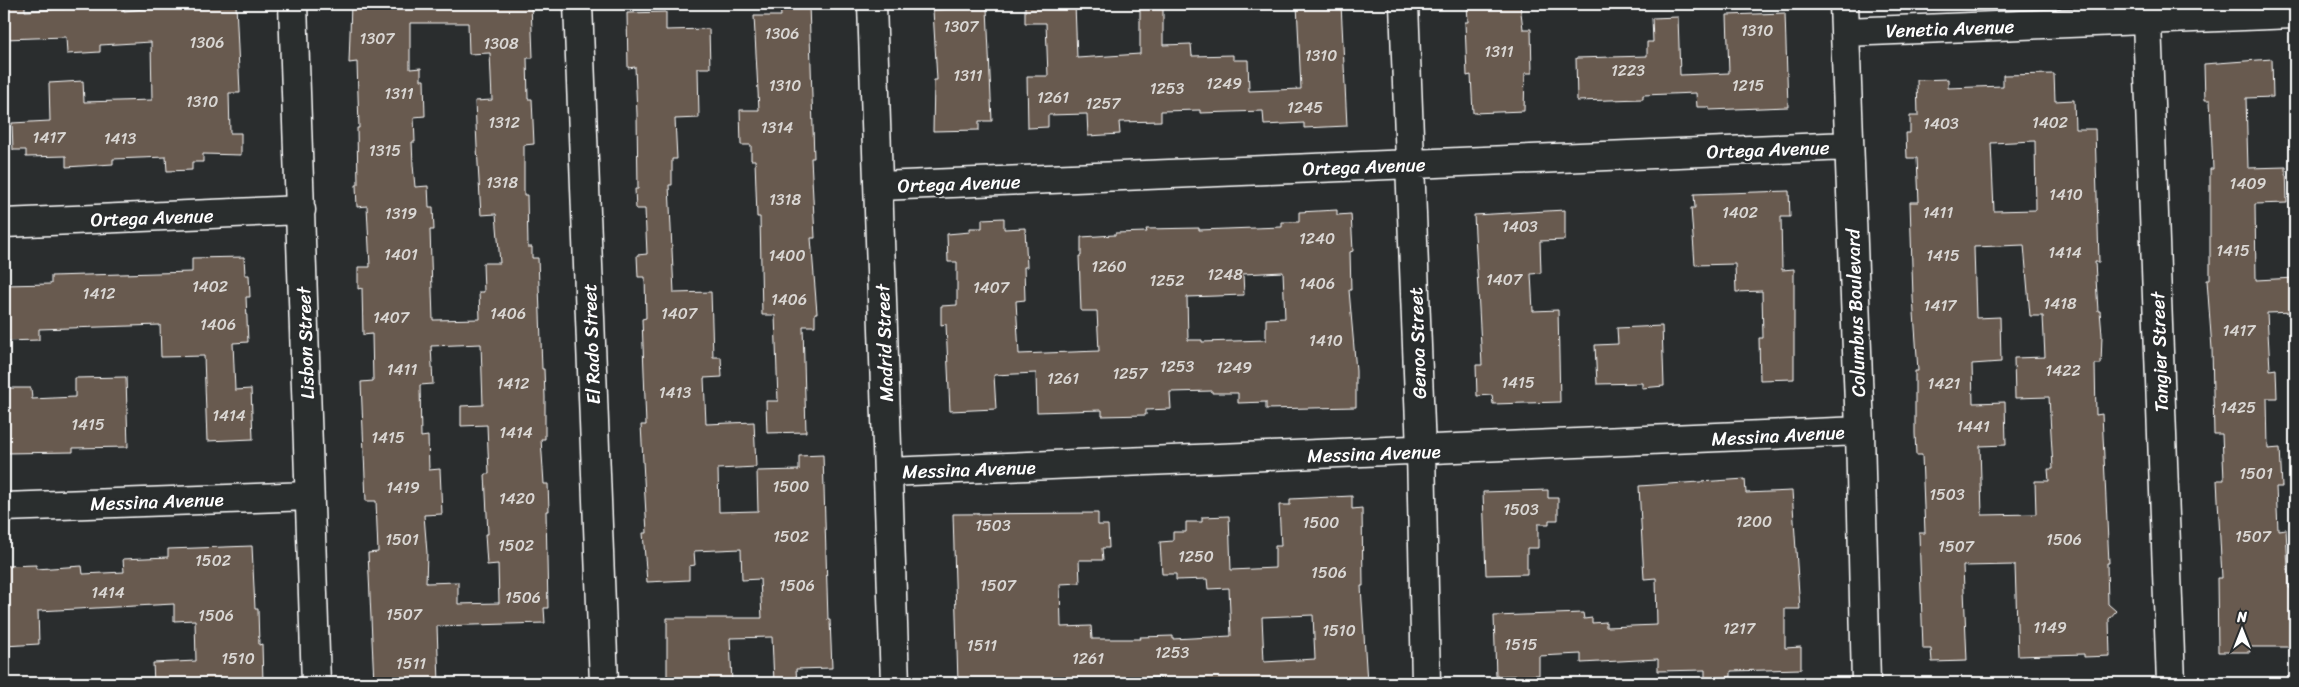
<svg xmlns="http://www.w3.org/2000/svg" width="2299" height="687" font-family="Sriracha,sans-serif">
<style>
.building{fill:#685a4f;stroke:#fff;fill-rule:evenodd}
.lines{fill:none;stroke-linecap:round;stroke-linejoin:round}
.minor-casing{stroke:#fff;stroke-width:31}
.minor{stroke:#2a2d2e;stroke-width:28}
.labels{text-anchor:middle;stroke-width:4.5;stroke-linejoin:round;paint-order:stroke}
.number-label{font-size:16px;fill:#d9d6d3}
.street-label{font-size:19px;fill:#fff;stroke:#2a2d2e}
</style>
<rect width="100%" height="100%" fill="#2a2d2e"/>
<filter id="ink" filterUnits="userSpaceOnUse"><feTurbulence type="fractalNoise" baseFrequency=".02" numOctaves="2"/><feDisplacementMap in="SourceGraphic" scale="10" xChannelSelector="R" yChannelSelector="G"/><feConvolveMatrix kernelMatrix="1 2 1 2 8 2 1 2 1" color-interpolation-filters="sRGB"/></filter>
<g filter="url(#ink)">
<!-- building -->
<path class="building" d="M4,4H25V11L65,9V4H123L124,11L164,7V4H236L240,93H229L230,133H241V155L203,154V162H192V170L167,171L166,157L113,159V164L66,167V156L26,157V150H13L12,123L50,121L49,83L83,81L84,102L152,100L151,42L100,45V52L67,54L66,37L4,39Z
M351,4H531L533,58H527L528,99H532L534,144L524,145V195H527L528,247H532V258H538L542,369H544L545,397V439H541L544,484H548L549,511H546L548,608H544L545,623L437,626L439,683H374L368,553L378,552L376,501H366L361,382L373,381L372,334L363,335L362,288L358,289V267H370L367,206L357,207L356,185H358L357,128H359L357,62L349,63ZM410,23H468L469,54L490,53L492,100L475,101L477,147L481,215L496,214L500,263H483L484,292H479L480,319L433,320L430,230H434L433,207H429L428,186L415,187L413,165L412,142H415L414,117L425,116L424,80H421V68L410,69ZM481,344L483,405L461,406V426L487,425L489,474H485L488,534H485L487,565L498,564L499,603L458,604V582L426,583L427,553L424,515L442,514L440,469L429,470L428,436L421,437L420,385L433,384L431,346Z
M780,4H809L814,158H811L815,238H811L817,313H815V326H803L806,432L767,433L766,401H778L775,315H762L760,217H757L755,160H751V145H741L740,110H759L754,16H781Z
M1025,4H1075L1077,58L1140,54V6H1163V45L1191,44L1192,56L1233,55V60H1248L1249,91L1301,89L1297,4H1341L1347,126L1304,128V123L1264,125L1263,111L1200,113V110L1161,111V121L1119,122L1120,134L1088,136L1087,114L1048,115V127L1028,128L1027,76H1048L1046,23H1025Z
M1467,4H1520L1523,29H1531L1532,73H1525L1524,111L1473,113L1471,75L1467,76L1465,22H1468Z
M987,8L992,121H979V130L933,131L934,80H937L933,10Z
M666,12V30L709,29L710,68H698L699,118L675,119L677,159H672V185H669L674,293L711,292L713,357H721L722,377L704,378L706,424L754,422L756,467L718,469L719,512L758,511L757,471L799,470V456L823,455L828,620H830L832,668L796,669L797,683H774L772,637L730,638L732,683H667V618H762L760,579L742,580L741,549L694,551L695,565L689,566V580L647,582L643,533H647L641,425H646L642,319L646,318L645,277H638L637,255L647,254L645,209H636L635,189H638L637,114L635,67L628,68L627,13Z
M1785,13L1788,107L1709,110V107H1697L1696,93L1643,95V99L1577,101L1576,58L1647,56V42H1653L1652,18L1678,17L1680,75L1729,73L1727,15Z
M2272,59L2273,97L2246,98L2248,168L2286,167L2287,203L2255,204L2256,280L2295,278V312L2267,313L2270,370L2276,369L2277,398H2267L2268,449L2280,448L2282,487H2276L2278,530L2286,529L2289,588H2292V609H2295V647H2250V652H2218L2217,578H2222L2217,480H2224L2222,434H2214L2212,349L2207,280H2210V169H2213L2210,100H2205L2204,64Z
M2054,74L2055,101L2074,100L2075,129H2095L2099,262H2095L2098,311H2100L2102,335L2101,364H2095L2096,415L2102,414L2109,563H2107L2108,604L2116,611L2109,619L2110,656L2084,657V654L2018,656L2015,565L1963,566L1967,661L1932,662L1931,649H1923L1919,533H1925L1922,455H1916L1915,433V371H1918L1913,298L1910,202H1919L1917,158H1907L1906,133H1910V116H1918L1917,80L1948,79V88L2003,86V75ZM2035,141L2036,210L1994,211L1991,143ZM2024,245L2030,316H2043L2045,357L2014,358L2015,398L2049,397L2053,469H2048L2049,481H2035L2036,514L1982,515L1980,446L2006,445L2005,402L1973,403L1972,364L2001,362L2000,317L1976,318L1974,247Z
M1789,191L1790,217H1781L1782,270L1794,269V379L1760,380L1759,338H1763L1762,291L1736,292L1735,264L1695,265L1691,208H1695L1694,194Z
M1337,210V215L1351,214L1353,251L1350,252L1351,290H1349L1356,371V407L1266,409V402L1238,403V393H1212V391L1170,392L1171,409L1146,410V415L1102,416V410L1037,412L1036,373L994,375L996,409L950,411L946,324L941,325V306L957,305V262H948L947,234L970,232V228H982V219L1004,218V229L1025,228L1027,267H1024L1025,300L1016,301L1019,354L1099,351L1097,311H1081L1079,256H1081V237L1115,235V233L1147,232L1146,229L1199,228V230L1282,227V222H1299V212ZM1283,272L1285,318L1266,319V340L1202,342V340H1188L1187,297L1244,295L1243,274Z
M1565,210V240L1540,241L1541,273L1531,274L1533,311L1558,310L1560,402L1493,404L1492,395L1477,396L1476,365H1482L1474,215Z
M244,257L245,275H249L250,297H246L248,342L233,343L235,390L251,389L253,439L207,441L204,356L161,357L160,325L39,329V340L4,341V285L51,284V276L192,272V258Z
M1662,326L1664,386L1642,388V383L1597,384L1595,345L1618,344L1617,328Z
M126,377L128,447L73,448V452L4,453V388H31L32,399L75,397V378Z
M1745,479L1746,493L1792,491L1800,609H1785V648L1801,647V669L1731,671V677L1705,678V670L1658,671V659L1581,663V654L1539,656V675L1496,676L1494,616L1583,613L1584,619L1592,618V623L1606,622V627L1657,625L1656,578L1644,579L1639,486Z
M1548,490V498H1558V520H1549V524H1538V548H1527V574L1486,575L1483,492Z
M1352,496V509L1362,508L1363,586H1361L1367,683H1160V677L1115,679V683H958L953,514L1098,513V525H1108L1109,548H1102L1103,560H1079L1080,583L1060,584L1061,627L1091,626L1092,639H1141L1140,637L1173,636V639L1231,636L1229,588L1208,589L1207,579L1176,580V574H1162L1160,542L1173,541V532H1186V522H1202V517L1229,516L1231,570L1275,568V546H1281L1279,505H1290V499ZM1313,615L1315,659L1264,662L1262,617Z
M252,546L255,609H258L259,645L262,644L263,683H154L153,663L196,661L195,620L174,621V604L38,611L39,644L4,646V566L36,565V569L82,566L83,574L124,572L123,559L168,557V549Z"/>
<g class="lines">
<defs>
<path id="minor" d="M293,4L316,683
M578,4L604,683
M872,4L895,683
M1404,4L1421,451L1426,683
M1844,4L1860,431L1866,683
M2147,21L2171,683
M1845,32L2295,14
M880,186L1848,146
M4,223L301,210
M888,472L1860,431
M4,507L309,496"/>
</defs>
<!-- minor casing -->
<use href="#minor" class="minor-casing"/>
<!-- minor -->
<use href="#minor" class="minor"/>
</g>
</g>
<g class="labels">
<!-- number labels -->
<g class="number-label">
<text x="961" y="32">1307</text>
<text x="1757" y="36">1310</text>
<text x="782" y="39">1306</text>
<text x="377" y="44">1307</text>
<text x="207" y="48">1306</text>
<text x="501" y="49">1308</text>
<text x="1499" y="57">1311</text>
<text x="1321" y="61">1310</text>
<text x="1628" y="76">1223</text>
<text x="968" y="81">1311</text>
<text x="1224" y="89">1249</text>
<text x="785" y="91">1310</text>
<text x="1748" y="91">1215</text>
<text x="1167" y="94">1253</text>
<text x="399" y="99">1311</text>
<text x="1053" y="103">1261</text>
<text x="202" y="107">1310</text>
<text x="1103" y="109">1257</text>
<text x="1305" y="113">1245</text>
<text x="504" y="128">1312</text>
<text x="2050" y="128">1402</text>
<text x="1941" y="129">1403</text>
<text x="777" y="133">1314</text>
<text x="49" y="143">1417</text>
<text x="120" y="144">1413</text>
<text x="385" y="156">1315</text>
<text x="502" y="188">1318</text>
<text x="2248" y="189">1409</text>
<text x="2066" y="200">1410</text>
<text x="785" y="205">1318</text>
<text x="1740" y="218">1402</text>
<text x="1938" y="218">1411</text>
<text x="401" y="219">1319</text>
<text x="1520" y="232">1403</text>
<text x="1317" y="244">1240</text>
<text x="2233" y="256">1415</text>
<text x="2065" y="258">1414</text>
<text x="401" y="260">1401</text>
<text x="787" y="261">1400</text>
<text x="1943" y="261">1415</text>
<text x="1109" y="272">1260</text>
<text x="1225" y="280">1248</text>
<text x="1504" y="285">1407</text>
<text x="1167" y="286">1252</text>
<text x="1317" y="289">1406</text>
<text x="210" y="292">1402</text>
<text x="991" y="293">1407</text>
<text x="99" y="299">1412</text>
<text x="789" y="305">1406</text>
<text x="2060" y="309">1418</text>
<text x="1940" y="311">1417</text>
<text x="508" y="319">1406</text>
<text x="679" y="319">1407</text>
<text x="391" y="323">1407</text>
<text x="218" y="330">1406</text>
<text x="2239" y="336">1417</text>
<text x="1326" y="346">1410</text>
<text x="1177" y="372">1253</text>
<text x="1234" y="373">1249</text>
<text x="402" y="375">1411</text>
<text x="2063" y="376">1422</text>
<text x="1130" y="379">1257</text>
<text x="1063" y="384">1261</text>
<text x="1518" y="388">1415</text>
<text x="513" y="389">1412</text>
<text x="1944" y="389">1421</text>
<text x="675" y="398">1413</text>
<text x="2238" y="413">1425</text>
<text x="229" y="421">1414</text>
<text x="88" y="430">1415</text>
<text x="1973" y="432">1441</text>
<text x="516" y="438">1414</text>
<text x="388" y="443">1415</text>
<text x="2256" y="479">1501</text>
<text x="791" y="492">1500</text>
<text x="403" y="493">1419</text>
<text x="1947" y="500">1503</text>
<text x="517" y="504">1420</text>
<text x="1521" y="515">1503</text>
<text x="1754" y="527">1200</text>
<text x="1321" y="528">1500</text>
<text x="993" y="531">1503</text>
<text x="791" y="542">1502</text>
<text x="2253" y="542">1507</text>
<text x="402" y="545">1501</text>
<text x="2064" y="545">1506</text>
<text x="516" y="551">1502</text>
<text x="1956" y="552">1507</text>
<text x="1196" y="562">1250</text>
<text x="213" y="566">1502</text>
<text x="1329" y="578">1506</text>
<text x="797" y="591">1506</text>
<text x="998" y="591">1507</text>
<text x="108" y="598">1414</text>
<text x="523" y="603">1506</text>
<text x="404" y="620">1507</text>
<text x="216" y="621">1506</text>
<text x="2050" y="633">1149</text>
<text x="1739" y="634">1217</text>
<text x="1339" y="636">1510</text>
<text x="1521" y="650">1515</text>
<text x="982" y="651">1511</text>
<text x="1172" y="658">1253</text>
<text x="238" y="664">1510</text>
<text x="1088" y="664">1261</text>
<text x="411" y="669">1511</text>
</g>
<!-- street labels -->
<g class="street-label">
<text transform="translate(1950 28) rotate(-2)" y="7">Venetia Avenue</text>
<text transform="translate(1768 149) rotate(-2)" y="7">Ortega Avenue</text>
<text transform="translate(1364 166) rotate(-2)" y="7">Ortega Avenue</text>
<text transform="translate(959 183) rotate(-2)" y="7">Ortega Avenue</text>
<text transform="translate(152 217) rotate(-2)" y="7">Ortega Avenue</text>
<text transform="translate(1855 313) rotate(-92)" y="7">Columbus Boulevard</text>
<text transform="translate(305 343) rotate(-92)" y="7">Lisbon Street</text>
<text transform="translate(884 343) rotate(-92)" y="7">Madrid Street</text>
<text transform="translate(1417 343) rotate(-92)" y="7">Genoa Street</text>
<text transform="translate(591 344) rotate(-92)" y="7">El Rado Street</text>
<text transform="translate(2159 352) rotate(-92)" y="7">Tangier Street</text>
<text transform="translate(1778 435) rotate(-3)" y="7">Messina Avenue</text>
<text transform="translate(1374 453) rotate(-2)" y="7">Messina Avenue</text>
<text transform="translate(969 469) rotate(-2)" y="7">Messina Avenue</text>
<text transform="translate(157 501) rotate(-2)" y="7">Messina Avenue</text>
</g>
</g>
<!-- margin -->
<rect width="2299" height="687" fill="none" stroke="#2a2d2e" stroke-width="20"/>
<rect x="10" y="10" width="2279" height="667" fill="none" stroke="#fff" stroke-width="2" filter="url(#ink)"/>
<!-- north arrow -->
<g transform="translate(2242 630)" stroke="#2a2d2e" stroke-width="4" paint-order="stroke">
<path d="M0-4L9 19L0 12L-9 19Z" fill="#ffffff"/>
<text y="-8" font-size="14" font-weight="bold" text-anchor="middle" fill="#ffffff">N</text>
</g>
</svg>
